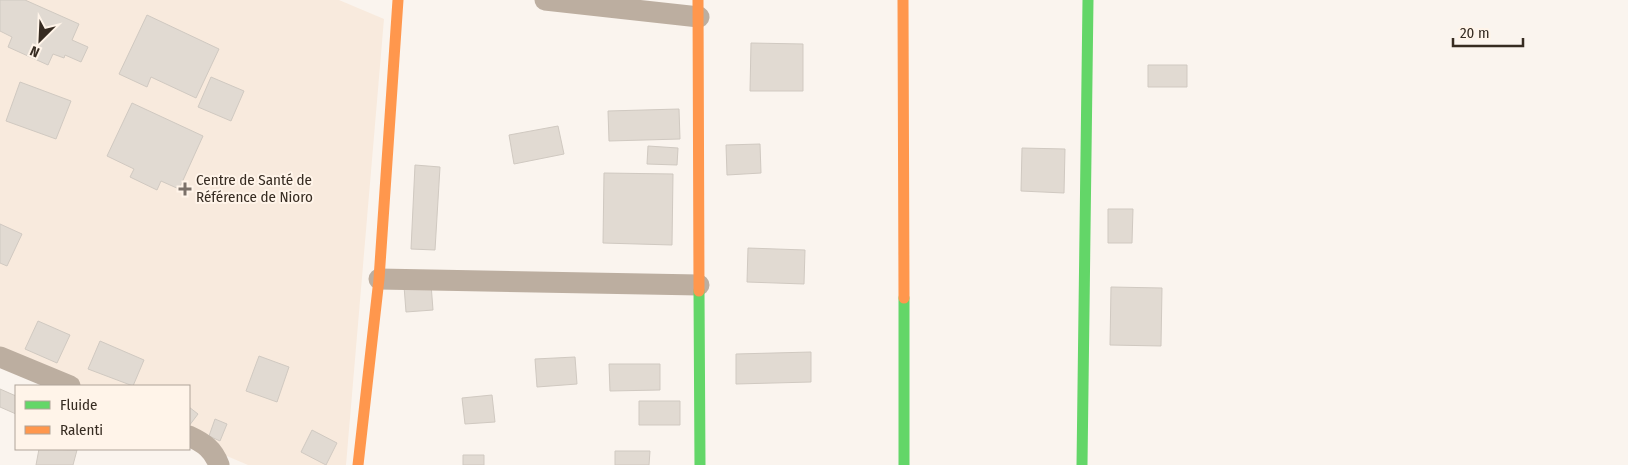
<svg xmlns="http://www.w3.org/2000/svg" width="1628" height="465" font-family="'Fira Sans Condensed',sans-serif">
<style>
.built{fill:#f8eadd}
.building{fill:#e1dad2;stroke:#d0c9c1}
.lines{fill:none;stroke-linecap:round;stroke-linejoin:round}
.street{stroke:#bcaea0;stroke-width:21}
.fast{stroke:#63d668;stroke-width:11}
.slow{stroke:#ff974d;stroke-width:11}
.poi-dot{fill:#7b7169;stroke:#fff4e9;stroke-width:2}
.labels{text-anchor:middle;stroke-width:4;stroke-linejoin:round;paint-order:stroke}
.poi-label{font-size:15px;fill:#362b21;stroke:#fff4e9;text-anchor:start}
</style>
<rect width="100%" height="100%" fill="#faf4ee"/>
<!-- built -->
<path class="built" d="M0,0H339L384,19L346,465H248L189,440V386H62L0,360Z"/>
<!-- building -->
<path class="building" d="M0,0H25L79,24L72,40L88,47L81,62L65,55L64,58L53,54L48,65L8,47L12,37L0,31Z
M147,15L219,49L196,98L151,77L147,87L119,74Z
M751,43L803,44V91H750Z
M1148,65H1187V87H1148Z
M211,77L244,91L231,121L198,107Z
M20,82L71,101L56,139L6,121Z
M132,103L203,136L179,189L161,181L157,190L130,177L134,169L107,156Z
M679,109L680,139L609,141L608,111Z
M558,126L564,154L514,164L509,135Z
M760,144L761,173L727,175L726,145Z
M648,146L678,148L677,165L647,164Z
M1022,148L1065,149L1064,193L1021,191Z
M415,165L440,167L435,250L411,249Z
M604,173L673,174L672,245L603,243Z
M1108,209H1133L1132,243H1108Z
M0,224L22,234L7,266L0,263Z
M748,248L805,250L804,284L747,282Z
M431,284L433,310L406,312L404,286Z
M1111,287L1162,288L1161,346L1110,345Z
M38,321L70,335L57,363L25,349Z
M100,341L144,360L133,386L88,369Z
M811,352V382L736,384V354Z
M259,356L289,367L277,402L246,391Z
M575,357L577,384L537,387L535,359Z
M609,364H660V390L610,391Z
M0,389L16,396V414L0,407Z
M492,395L495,422L465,424L462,398Z
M639,401H680V425H639Z
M189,407L198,414L189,426Z
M215,419L227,424L220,441L209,436Z
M312,430L337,443L326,465L301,452Z
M39,449L77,450L73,465H36Z
M615,451H650L649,465H615Z
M463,455H484V465H463Z"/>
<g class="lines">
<!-- street -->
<path class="street" d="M545,0L699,17
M379,279L699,285
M0,357L70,386
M189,436C204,443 213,449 219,465"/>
<!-- fast -->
<path class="fast" d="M699,291L700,465
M904,298V465
M1082,465L1088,0"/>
<!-- slow -->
<path class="slow" d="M698,0L699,291
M903,0L904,298
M358,465L379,279L398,0"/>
</g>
<!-- markers -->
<path class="poi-dot" d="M182.5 181.5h5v5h5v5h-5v5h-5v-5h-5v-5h5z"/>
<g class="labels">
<!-- poi labels -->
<g class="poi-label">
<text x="196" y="185">Centre de Santé de<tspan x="196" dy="17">Référence de Nioro</tspan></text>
</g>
</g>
<!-- legend -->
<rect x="15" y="385" width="175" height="65" fill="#fff4e9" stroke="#afa499"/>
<rect x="25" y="401" width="25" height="8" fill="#63d668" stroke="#afa499"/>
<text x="60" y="410" font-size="15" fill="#362b21">Fluide</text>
<rect x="25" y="426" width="25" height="8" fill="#ff974d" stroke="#afa499"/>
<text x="60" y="435" font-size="15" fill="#362b21">Ralenti</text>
<!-- north arrow -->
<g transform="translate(40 40) rotate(204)" stroke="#fff4e9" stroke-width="4" paint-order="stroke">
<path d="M0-4L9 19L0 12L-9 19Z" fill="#362b21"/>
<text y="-8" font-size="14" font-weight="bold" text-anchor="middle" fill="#362b21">N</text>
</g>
<!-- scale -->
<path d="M1453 38v8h70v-8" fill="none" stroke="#362b21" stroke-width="2.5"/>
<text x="1460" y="38" font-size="15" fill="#362b21" stroke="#fff4e9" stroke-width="4" paint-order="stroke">20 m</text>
</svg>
